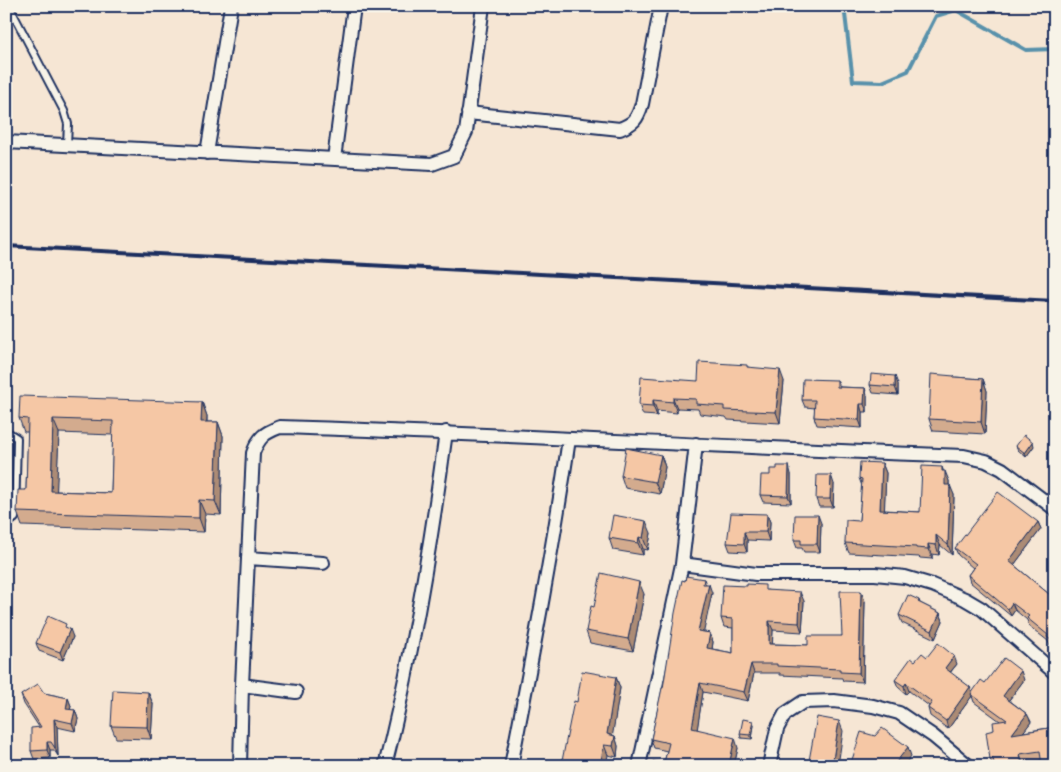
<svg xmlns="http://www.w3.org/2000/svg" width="1061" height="772" font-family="Mali,sans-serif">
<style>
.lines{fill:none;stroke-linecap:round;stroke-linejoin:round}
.stream{stroke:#5991ab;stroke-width:4}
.lane-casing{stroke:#1b2f5e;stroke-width:10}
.street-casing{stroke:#1b2f5e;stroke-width:16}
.lane{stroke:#f7f3e8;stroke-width:6}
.street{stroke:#f7f3e8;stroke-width:12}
.rail{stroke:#1b2f5e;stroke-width:4}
.wall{fill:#d3ab8e;stroke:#1b2f5e;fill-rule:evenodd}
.shaded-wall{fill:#ac8b74;stroke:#1b2f5e}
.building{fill:#f5c7a5;stroke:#1b2f5e;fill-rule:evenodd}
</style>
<rect width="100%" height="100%" fill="#f6e6d4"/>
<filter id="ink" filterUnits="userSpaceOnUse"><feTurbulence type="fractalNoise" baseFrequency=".02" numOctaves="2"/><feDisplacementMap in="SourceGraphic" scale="10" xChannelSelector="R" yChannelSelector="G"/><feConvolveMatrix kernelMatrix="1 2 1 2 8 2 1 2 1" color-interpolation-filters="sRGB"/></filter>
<g filter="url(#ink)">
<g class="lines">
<!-- stream -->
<path class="stream" d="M844,6L853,81L882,82L908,71L936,16L956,10L1026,50L1055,49"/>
<defs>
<path id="lane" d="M9,6L64,111L68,124L67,144
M6,431L17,438L15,518L6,525"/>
<path id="street" d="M468,113L620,129C634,123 637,120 642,104L661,6
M6,142L432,164L454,156L466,132L483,6
M207,153L231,6
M334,159L354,6
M248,558L323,563
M682,564L756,574H875L905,577L932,585L965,599L982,609L1055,673
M242,685L296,692
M240,766L242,685L253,453C259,437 264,433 280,427C508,434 736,448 964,456L986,461L1002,469L1055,509
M385,766C413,656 431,544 446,432
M511,766C532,657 553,549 569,439
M639,766L682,564L696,444
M769,766L777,729L785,714L803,702L834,701L873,706L899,713L933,736L969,766"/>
</defs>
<!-- lane casing -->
<use href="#lane" class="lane-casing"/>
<!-- street casing -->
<use href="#street" class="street-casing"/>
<!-- lane -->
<use href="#lane" class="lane"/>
<!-- street -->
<use href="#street" class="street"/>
<!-- rail -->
<path class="rail" d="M6,246L1055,301"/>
</g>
<!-- wall -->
<path class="wall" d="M748,367L784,381L780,423L728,420L726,417L700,414L698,409L677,408V413L657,411V416L643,415L639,405L698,381Z
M954,377L983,379L987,391L985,434L933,431L929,419Z
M837,380L840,387L865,388L867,396V412H862V428L817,425L814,417L815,408L805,407L802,400Z
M898,384V395L873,393L870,385Z
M202,402L207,416V422H218L223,436L221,515L205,514L204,532L22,526L17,512L26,490L28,432H24L19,418ZM59,433L113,435L111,493L56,491Z
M1016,446H1034L1026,457L1018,450Z
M661,455L665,467L660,494L625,488L621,476Z
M882,463L886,473L884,510L920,512L944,471L949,481V485L954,495L952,555L940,545L939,555L932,554V559L920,558L919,557L849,553L845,543L859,521L862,486L859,478Z
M791,474V503L763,502L760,495L770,475Z
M834,484L833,507H819L816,499Z
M767,514L770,522L769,541L747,540V552L730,551L727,543Z
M1038,522L1041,529L1014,565L1055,599V649L1049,644L1048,641L1029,626L1027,620L1015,610L1011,616L970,582L968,575L973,568L958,555L955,548Z
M821,523L820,552H804L802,548H797L794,540Z
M651,533L648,550L643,549V555L613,550L609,538Z
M704,579L706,584L712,593L703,632L710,633L713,642L712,649L733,653V628L724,627L721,618L767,590L804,601L802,632L773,630L772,644L808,645L842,636L865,601L863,682L843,681L842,678L780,675V673H754L748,701L703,692L697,729L738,748L734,766L664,763L667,751L654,748L651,739L663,688L685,581Z
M644,594L633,651L590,643L586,631L594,607Z
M919,600L920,603L940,613L943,621L935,639L902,623L899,615Z
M67,628L73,637L63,660L39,651L36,643Z
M927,657L957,664L950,673L970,687L972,692L985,683L1024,680L1009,700L1027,714L1031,722L1023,732L1055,727L1041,760L1023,763L1024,766H993L990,759L994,730L1000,721L974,702L972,696L948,729L930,716L928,708L929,706L909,691L906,694L898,687L895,680L915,661Z
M616,677L620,688L612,735L615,736L618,746L617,757L608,755L577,702Z
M148,692L153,704L151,739L116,738L111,726Z
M44,693L68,698L71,706L70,710H75L78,719L75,731L57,727L58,756L54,750H50V758L34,759L31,751L39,727L24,704L21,695Z
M754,725L752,739L741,738L740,734Z"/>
<!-- shaded-wall -->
<path class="shaded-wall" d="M780,370L784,381L780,423L776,412Z
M895,376L898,384V395L895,387Z
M983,379L987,391L985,434L981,422Z
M865,388L867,396V412L864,404Z
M673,398L677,408V413L673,402Z
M653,400L657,411V416L653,406Z
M202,402L207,416L206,436L201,422Z
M860,404L862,412V428L859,420Z
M53,419L59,433L56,505L51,491Z
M218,422L223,436L221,515L215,501Z
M1033,442L1034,446L1026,457L1025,453Z
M661,455L665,467L660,494L655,482Z
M882,463L886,473L884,520L880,510Z
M789,466L791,474V503L788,496Z
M942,467L945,475V471L949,481V495L945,485L942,471Z
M831,475L834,484L833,507L830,499Z
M950,485L954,495L952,555L948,545Z
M199,500L205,514L204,532L199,518Z
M767,514L770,522L769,541L766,532Z
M818,515L821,523L820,552L817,544Z
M646,521L651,533L648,550L643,538Z
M1038,522L1041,529L1011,569L1009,561Z
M744,532L747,540V552L744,544Z
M936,535L940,545L939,555L936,545Z
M639,537L643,549V555L638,543Z
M928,544L932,554V559L928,549Z
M639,582L644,594L633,651L628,639Z
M709,584L712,593L702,640L698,631Z
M861,591L865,601L863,682L859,673Z
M800,592L804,601L802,632L799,623Z
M1012,603L1015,610L1011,616L1008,609Z
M940,613L943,621L935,639L932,631Z
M769,621L773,630L772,653L769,644Z
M70,629L73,637L63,660L60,652Z
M710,633L713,642L711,657L707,648Z
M954,656L957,664L947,676L945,668Z
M751,664L754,673L748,701L744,692Z
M1021,671L1024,680L1006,704L1003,696Z
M616,677L620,688L611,745L607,734Z
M700,683L703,692L696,737L692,728Z
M906,683L909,691L906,694L904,686Z
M970,687L973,695L971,694L972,696L948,729L946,721Z
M148,692L153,704L151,739L147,727Z
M68,698L71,706L69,717L66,709Z
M75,710L78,719L75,731L72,723Z
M1027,714L1031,722L1015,743L1012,734Z
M54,719L57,727L58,756L55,748Z
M753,721L754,725L752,739L750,735Z
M839,721L843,731L838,766H832Z
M615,736L618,746L617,757L613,746Z
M735,738L738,748L734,766L729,765Z
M47,742L50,750V758L47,750Z
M604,745L608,755L606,766H600Z
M908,747L911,756L904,766H893Z
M1020,754L1024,766H1022Z"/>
<!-- building -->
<path class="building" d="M699,362L747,365V367L780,370L776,412L724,410V406L696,404V399L673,398V402L653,400V406L639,405L641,377L698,381Z
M871,374L895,376V387L870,385Z
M931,374L954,376V377L983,379L981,422L929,419Z
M803,379L837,380V387L865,388L864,404H860L859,420L814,417L815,400H802Z
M20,396L202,402L201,422H218L215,501L199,500V518L17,512L18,490H26L28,419L19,418ZM53,419L113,421L111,493L51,491Z
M1024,435L1033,442L1025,453L1016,446Z
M626,448L661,455L655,482L621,476Z
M860,462L882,463L880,510L920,512L922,466L942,467V471H945V485H950L948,545L936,535V545L928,544V549L916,548V547L845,543L846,520L859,521L862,479L859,478Z
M777,466H789L788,496L760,495L761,475H770V469H777Z
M817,475H831L830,499H816Z
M998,492L1038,522L1009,561L1055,599V643L1047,637L1048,635L1027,618L1029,616L1012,603L1008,609L968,575L976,564L955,548Z
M731,513L767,514L766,532H744V544L727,543Z
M613,515L646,521L643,538L639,537L638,543L609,538Z
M795,515H818L817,544H801V540H794Z
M601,573L639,582L628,639L586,631L591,606L594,607Z
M686,576L704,579L703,584H709L698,631L710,633L707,648L733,653V619L721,618L723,585L747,586V584L765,585V590L800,592L799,623L769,621V644L808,645V636H842L840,591H861L859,673L840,672V669L777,666V664H751L744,692L700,683L692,728L735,738L729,765L735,766H652L653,761L664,763L669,743L651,739L662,688H663L675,613L682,580L685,581Z
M908,595L919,600L918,602L940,613L932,631L899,615Z
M48,616L66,624L65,627L70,629L60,652L36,643Z
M938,643L954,656L945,668L970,687L946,721L928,708L932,702L906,683L904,686L895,680L911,658L915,661L922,653L927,657Z
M1004,658L1021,671L1003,696L1027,714L1012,734L1055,727V766H1042L1040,751L1020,754L1022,766H995L993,759H990L986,732L994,730L993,722L1007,720L971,694L981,680L985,683Z
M582,671L616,677L607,734L615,736L613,746L604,745L600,766H561L574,701L577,702Z
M38,684L44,693L68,698L66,709L75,710L72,723L54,719L55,748L51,742H47V750L31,751V728L41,727L21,695Z
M113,690L148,692L147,727L111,726Z
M817,717L839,721L832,766H808Z
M743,719L753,721L750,735L740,734Z
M882,728L908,747L893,766H850L861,732L875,736Z"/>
</g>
<!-- margin -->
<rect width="1061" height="772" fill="none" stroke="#f7f3e8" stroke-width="25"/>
<rect x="12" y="12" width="1036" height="747" fill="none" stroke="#1b2f5e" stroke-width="2" filter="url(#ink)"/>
</svg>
